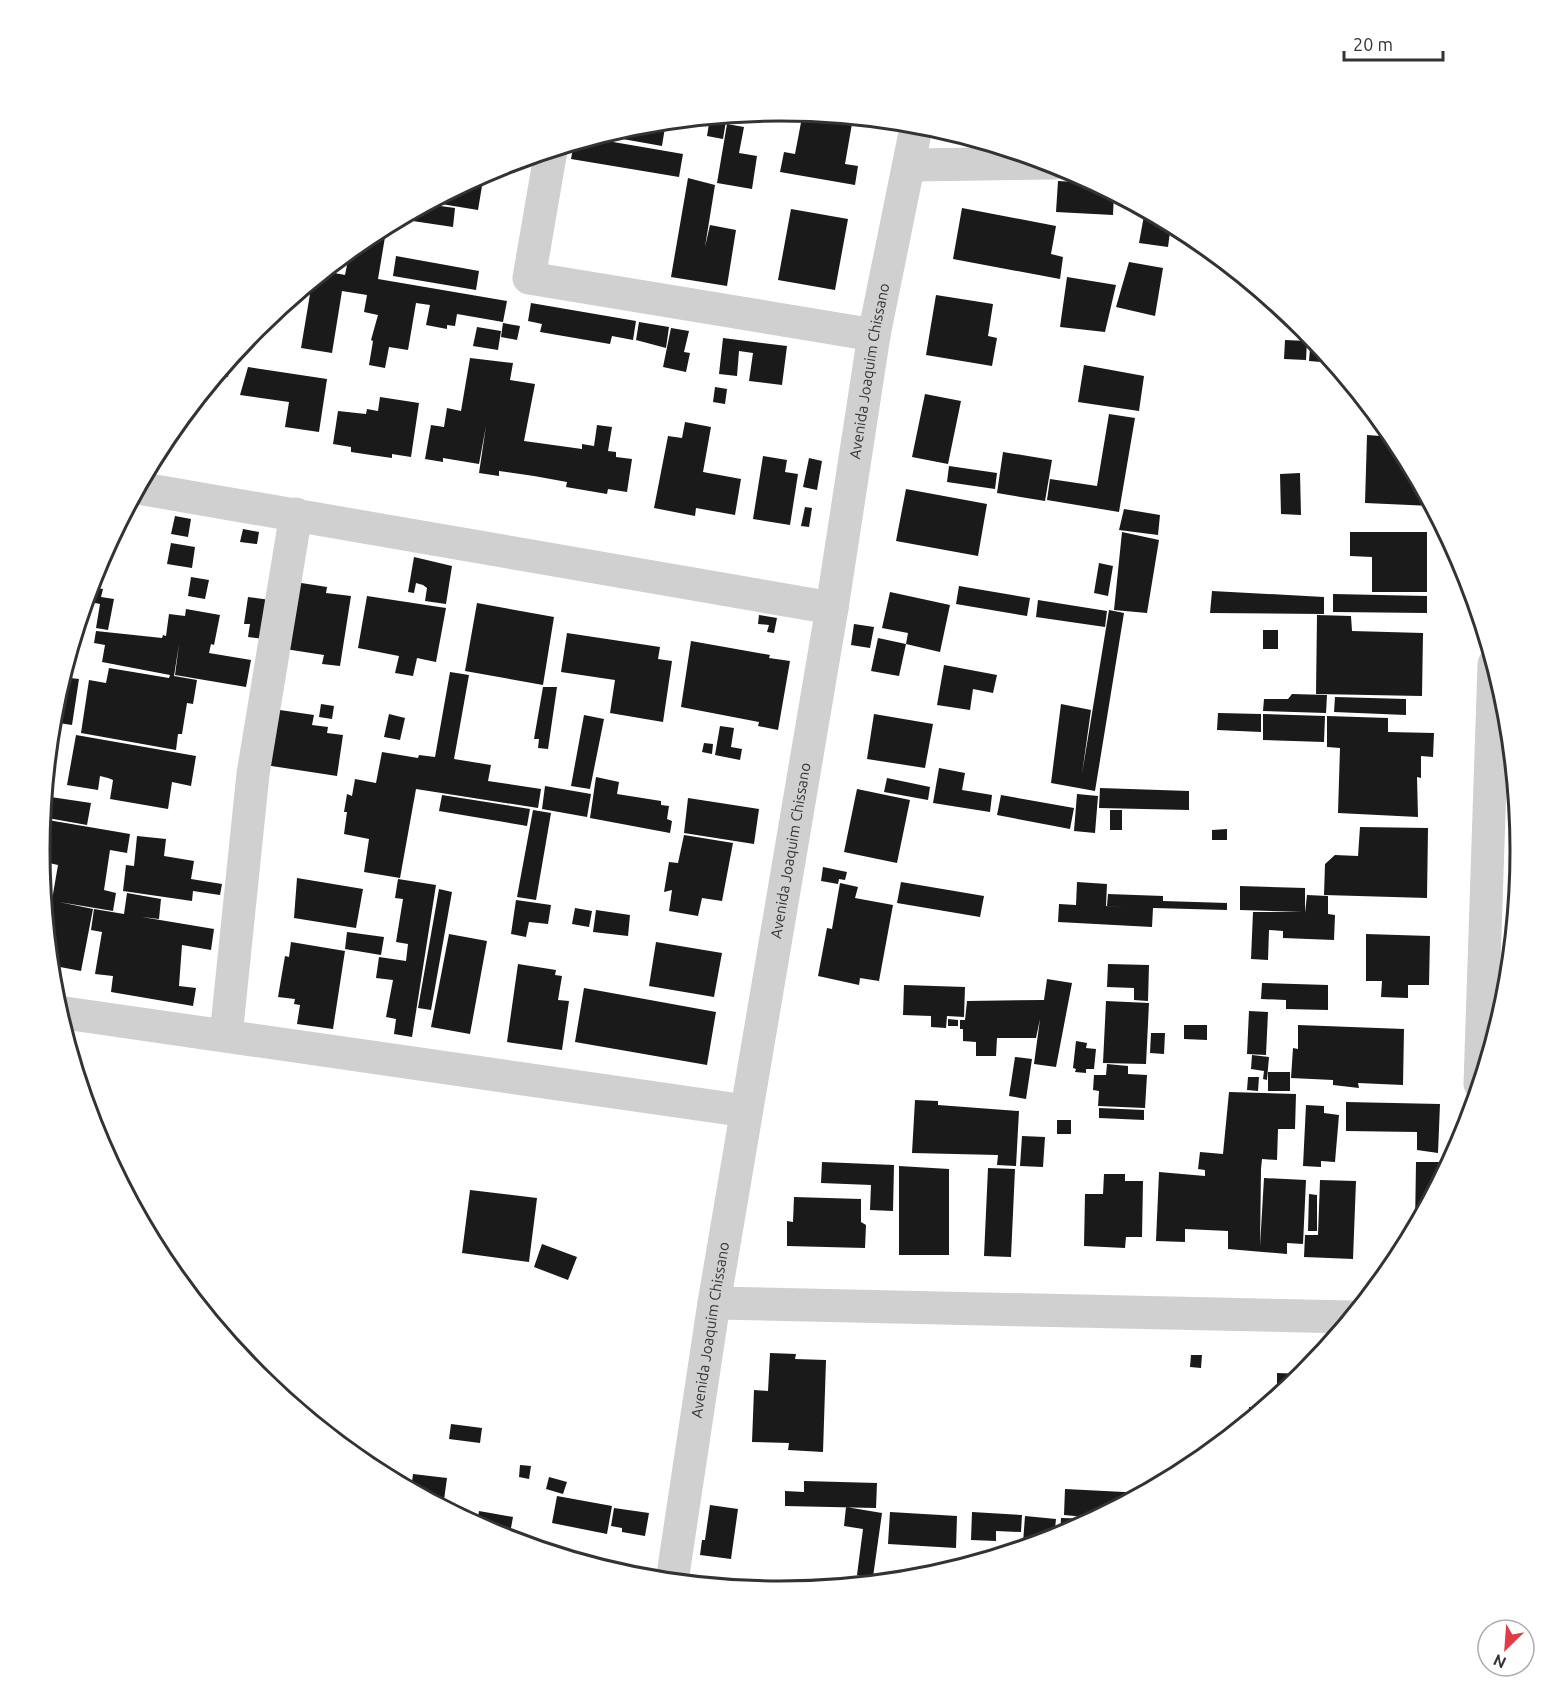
<svg xmlns="http://www.w3.org/2000/svg" width="1560" height="1702" font-family="Ubuntu,sans-serif">
<style>
.building{fill:#1a1a1a}
.lines{fill:none;stroke-linecap:round;stroke-linejoin:round}
.minor{stroke:#d0d0d0;stroke-width:33}
.tertiary{stroke:#d0d0d0;stroke-width:33}
.labels{text-anchor:middle;stroke-width:6;stroke-linejoin:round;paint-order:stroke}
.street-label{font-size:15px;fill:#333;stroke:#fff}
.rim{fill:none;stroke:#333;stroke-width:3}
</style>
<rect width="100%" height="100%" fill="#fff"/>
<!-- building -->
<path class="building" d="M803,112L853,118L845,164L858,166L855,185L780,172L784,152L795,154Z
M727,115L723,139L707,136L710,117Z
M666,121L662,146L600,135L636,124Z
M727,124L744,127L739,153L757,156L752,189L717,183Z
M590,138L683,154L679,177L571,159L574,143Z
M688,178L715,185L705,247L710,225L736,230L727,286L671,277Z
M1058,181L1094,183L1114,193L1113,215L1056,212Z
M465,183L482,186L478,210L429,202Z
M426,204L455,208L453,227L406,220L407,214Z
M962,208L1056,226L1051,254L1063,257L1060,279L953,259Z
M791,209L848,219L835,290L778,280Z
M1145,210L1171,224L1168,247L1139,243Z
M387,225L378,279L507,301L503,322L457,314L455,326L447,325V329L426,325L430,305L416,303L408,350L389,347L385,368L369,365L373,341L371,340L378,315L364,312L367,295L342,291L332,353L301,348L310,294L298,292L324,271L345,275L350,250L369,235Z
M396,256L479,271L476,290L393,276Z
M1129,262L1163,268L1155,316L1116,307Z
M1067,277L1116,285L1105,332L1060,327Z
M936,295L993,304L988,336L997,338L992,366L926,355Z
M531,303L636,321L633,340L612,336L610,344L540,332L542,324L528,321Z
M639,322L669,327L666,348L636,340Z
M503,323L520,326L517,340L501,337Z
M477,327L501,331L498,350L473,346Z
M671,328L689,331L684,352L690,353L686,372L663,367Z
M1311,335V336L1333,363L1309,361Z
M723,338L787,346L782,385L749,381L753,353L739,351L737,376L719,374Z
M1285,340L1307,341L1306,360L1284,359Z
M470,358L513,363L510,380L535,384L524,441L582,449V444L594,446L597,425L612,427L608,451L616,452V457L632,459L627,492L608,489L607,494L566,487L567,482L534,476L499,471V476L479,473L486,426L479,464L443,458V462L425,459L431,425L444,427L447,408L461,411Z
M227,362L230,363L228,377L217,375Z
M1084,365L1144,376L1139,411L1078,402Z
M248,367L327,379L319,432L285,427L289,402L240,395Z
M715,387L727,389L725,404L713,402Z
M925,394L961,401L948,464L912,457Z
M380,397L419,403L411,457L392,454V458L371,455L351,452V447L333,444L338,411L366,414L367,409L378,411Z
M1109,414L1135,418L1119,512L1047,500L1050,479L1097,486Z
M685,422L711,427L703,472L741,479L735,515L696,508L695,516L654,508L668,436L682,438Z
M1367,435L1394,437L1432,506L1365,503Z
M1003,452L1052,460L1045,501L997,493Z
M763,456L787,460L785,472L798,474L790,525L753,519Z
M809,458L822,461L817,490L803,487Z
M949,466L997,473L995,489L947,482Z
M1300,473L1301,515L1281,514L1280,474Z
M906,489L987,504L978,556L896,541Z
M805,507L812,508L809,527L801,526Z
M1124,509L1160,515L1158,535L1119,530Z
M175,516L191,519L188,537L171,534Z
M243,529L259,532L257,544L240,542Z
M1122,532L1159,540L1147,613L1114,610Z
M1350,532H1427V592H1372V557L1350,556Z
M171,543L195,547L192,568L167,564Z
M414,557L452,566L446,604L425,601L427,588L423,585L416,583L414,593L408,592Z
M1099,563L1113,566L1108,596L1094,593Z
M191,577L209,580L205,599L188,596Z
M295,582L327,587L326,593L351,596L340,666L322,664L324,655L285,649Z
M959,586L1030,598L1027,616L956,604Z
M89,587L103,589L101,597L114,599L108,630L96,628L100,604L85,601Z
M1212,591L1324,597V614L1210,613Z
M890,592L950,605L940,652L906,644L908,633L882,628Z
M1333,594L1427,596V613L1333,612Z
M367,596L446,608L436,662L417,658L413,676L395,673L399,656L358,648Z
M248,597L270,600L264,639L248,637L250,624H244Z
M1038,600L1107,611L1105,627L1036,617Z
M477,603L554,617L543,685L465,671Z
M186,609L220,615L214,645L211,644L209,653L251,660L246,687L175,675L179,644L174,676L197,680L193,704L187,703L182,734H178L176,750L81,733L89,680L106,683L109,668L169,678L170,675L102,662L105,645L94,643L96,631L162,638L163,635L166,636L169,614L185,616Z
M1109,610L1124,613L1095,791L1051,783L1061,704L1091,710L1082,774Z
M759,615L777,618L774,633L767,632L769,625L758,624Z
M1317,615L1351,616L1352,631L1423,633L1422,696L1316,694Z
M854,624L874,627L870,648L851,645Z
M1263,630H1278V649H1263Z
M567,633L660,647L658,659L672,661L663,722L610,713L615,680L561,672Z
M878,638L906,644L899,676L871,671Z
M691,641L770,655L769,658L790,661L778,730L758,726L759,722L681,707Z
M944,665L997,675L993,693L973,689L970,710L937,705Z
M450,672L469,675L454,759L491,765L488,781L541,789L538,808L416,789L400,878L364,872L369,839L344,834L347,812H344L347,794L352,796L355,779L376,783L382,752L418,758L419,755L435,757Z
M62,677L79,679L72,725L52,722Z
M543,687H557L548,749L538,748L539,739H534Z
M1292,694L1327,695L1326,713L1263,711L1264,699H1288Z
M1335,697L1406,699V715L1334,712Z
M321,704L334,706L332,719L319,717Z
M273,709L314,715L312,725L328,727L327,733L343,735L337,776L265,765Z
M1218,713L1261,714V732L1217,730Z
M389,714L405,718L400,740L384,737Z
M874,714L933,724L925,768L867,759Z
M1263,714L1325,716L1324,742L1263,740Z
M584,715L604,719L590,789L571,786Z
M1327,716L1388,718V732L1434,733L1433,757L1421,756V778L1417,777L1418,817L1338,813L1340,748L1327,747Z
M720,726L734,728L731,747L742,749L740,760L715,755Z
M76,735L196,756L191,786L172,782L168,809L110,799L113,780L108,778L100,776L98,790L67,785Z
M704,743L713,744L712,754L702,752Z
M939,768L965,773L962,790L992,795L990,812L933,803Z
M596,777L619,782L617,794L661,801V805L669,806L667,819L672,821L670,833L590,818Z
M887,778L930,787L928,800L884,792Z
M545,786L591,794L587,817L542,809Z
M1100,788L1189,791V810L1099,808Z
M857,789L910,800L897,863L844,852Z
M1077,794L1098,796L1095,833L1074,831Z
M442,795L530,809L527,826L439,811Z
M1001,795L1074,808L1070,829L997,815Z
M44,796L91,803L87,825L42,817Z
M688,798L759,809L754,844L684,833Z
M533,810L551,813L536,900L517,897Z
M1110,810H1122V830H1110Z
M42,819L130,834L127,853L110,850L104,890L116,893L113,911L59,902L93,909L81,971L60,967L57,984L52,983L47,929L58,865L40,861Z
M1360,827L1428,828L1427,898L1324,895L1325,864L1335,855L1358,856Z
M1227,829V840H1212V830Z
M684,835L733,843L722,901L702,898L698,916L669,911L672,890L664,892L669,862L678,863Z
M137,836L166,839L164,856L194,861L191,879L222,884L220,895L193,891L192,901L123,891L126,865L134,866Z
M823,867L847,872L845,880L839,879L838,884L821,881Z
M297,878L363,889L356,928L294,918Z
M398,879L436,885L412,1037L394,1034L396,1019L386,1017L393,980L376,978L379,957L406,961L408,944L396,942L403,899L395,898Z
M901,882L984,896L980,917L897,903Z
M1077,882L1107,884L1106,906L1129,908L1107,906L1108,894L1163,896V901L1227,903V910L1153,908L1152,927L1058,922L1059,904L1076,905Z
M840,883L858,887L855,898L893,905L879,981L860,978L859,985L818,976L827,928L832,929Z
M1240,886L1305,888V913L1307,895L1328,896V914L1335,915L1334,940L1283,938V931L1269,930L1268,960L1251,959L1253,912H1302L1240,910Z
M439,889L452,892L431,1010L418,1008Z
M127,893L161,899L159,919L142,917L214,929L211,950L182,945L179,986L196,988L193,1006L111,992L113,976L95,974L102,932L91,930L94,909L124,914Z
M516,900L551,905L548,924L529,922L526,937L511,934Z
M575,908L592,911L589,927L572,924Z
M596,910L630,915L628,936L593,932Z
M347,932L384,937L381,955L345,949Z
M449,934L487,941L470,1034L431,1027Z
M1366,934L1430,936L1429,985H1408V998L1381,997L1382,981H1366Z
M291,942L345,951L333,1029L297,1024L300,1005L294,1004L295,999L278,997L285,956L289,957Z
M656,942L722,953L714,997L649,986Z
M518,964L556,970L555,975L562,976L558,1000L569,1001L562,1050L507,1042Z
M1108,964L1149,965L1148,1001L1134,1000V988L1107,987Z
M1047,979L1072,983L1056,1067L1034,1064L1040,1019L1036,1038H997L996,1056H976V1042L963,1041V1029H960V1020H965L967,1001L1044,1000Z
M1262,983L1328,985V1010L1286,1009V1000L1261,999Z
M904,985L965,987L964,1017L947,1016L946,1028L931,1027V1016L903,1015Z
M584,988L716,1012L707,1065L575,1042Z
M1106,1001L1149,1003L1146,1064L1103,1063Z
M1249,1011L1268,1012L1266,1055L1247,1054Z
M948,1019L958,1020V1026H948Z
M1184,1025H1207V1040L1184,1039Z
M1298,1025L1404,1029L1403,1085L1358,1083L1359,1088L1333,1085V1080L1291,1078L1293,1048L1298,1049Z
M1151,1033H1165L1164,1054L1150,1053Z
M1076,1041L1087,1043L1086,1048L1096,1049L1094,1069H1086V1073L1075,1072L1076,1069L1073,1068Z
M1252,1055L1269,1057L1267,1080L1263,1079L1264,1071L1251,1069Z
M1015,1057L1032,1059L1026,1099L1009,1096Z
M1107,1064L1128,1066V1074L1147,1075L1145,1108L1098,1106L1099,1091L1093,1090L1094,1075H1106Z
M1268,1072H1290V1091H1268Z
M1248,1077H1259L1258,1091L1247,1090Z
M1229,1092L1296,1094L1295,1129H1278L1277,1160L1262,1159L1261,1169L1260,1246L1264,1178L1306,1180L1303,1244L1287,1243V1254L1228,1249V1231L1185,1229V1242L1156,1241L1159,1172L1205,1176V1170L1198,1169L1200,1152L1223,1154Z
M915,1100L938,1101V1105L1019,1111L1016,1166L997,1165L998,1155L912,1153Z
M1346,1102L1440,1104L1438,1153L1417,1150V1132L1346,1131Z
M1306,1105L1324,1106V1113L1339,1115L1335,1162L1321,1161V1167L1303,1166Z
M1099,1108L1144,1110V1120L1099,1118Z
M1057,1120H1071V1134H1057Z
M1022,1136L1045,1137L1043,1167L1020,1166Z
M822,1162L894,1165L893,1211L870,1210L871,1185L821,1183Z
M1416,1162H1444V1174L1415,1227Z
M899,1166L949,1169V1255H899Z
M988,1168L1015,1169L1011,1257L984,1256Z
M1104,1174H1125V1181H1143L1142,1237H1126L1125,1248L1084,1246L1085,1194H1103Z
M1320,1180L1356,1181L1353,1259L1304,1257L1305,1235H1318Z
M470,1190L537,1198L529,1262L462,1253Z
M1309,1194L1317,1195V1231H1308Z
M794,1197L861,1199V1222L866,1225L865,1248L787,1246V1221L793,1222Z
M542,1244L577,1257L568,1280L534,1267Z
M770,1353L796,1354L795,1359L826,1360L823,1452L788,1450L789,1443L752,1442L754,1390L768,1391Z
M1191,1355H1202L1201,1368L1190,1367Z
M1277,1373L1304,1374L1277,1397Z
M1249,1407L1264,1408L1248,1421Z
M451,1424L482,1428L480,1443L449,1439Z
M520,1465L531,1466L529,1479L519,1477Z
M413,1474L447,1478L443,1507L411,1490Z
M549,1477L567,1482L563,1494L546,1489Z
M804,1481L877,1483L876,1508L785,1506V1491L804,1492Z
M1147,1482L1162,1483L1146,1491Z
M1065,1489L1144,1493L1097,1518L1064,1515Z
M557,1496L612,1506L607,1534L552,1523Z
M710,1505L738,1509L731,1559L700,1555L702,1540H705Z
M846,1507L882,1513L873,1577L857,1575L863,1529L844,1526Z
M614,1508L649,1513L645,1536L622,1532V1528L611,1526Z
M479,1511L513,1517L509,1539L477,1525Z
M890,1512L957,1516L956,1548L888,1544Z
M972,1512L1022,1515L1021,1532L996,1531V1541L971,1540Z
M1025,1516L1056,1519L1054,1539L1036,1544L1023,1543Z
M1061,1518L1094,1519L1060,1537Z"/>
<g class="lines">
<!-- minor -->
<path class="minor" d="M551,150L529,278L874,335
M910,165L1053,163
M138,488L832,608
M58,1012L746,1111
M226,1036L253,774L296,514
M1480,1084L1494,664
M714,1303L1352,1317"/>
<!-- tertiary -->
<path class="tertiary" id="s1" d="M672,1581L714,1303L832,608L874,335L917,123"/>
</g>
<g class="labels">
<!-- street labels -->
<g class="street-label">
<text dy="5" stroke="none"><textPath href="#s1" startOffset="1226">Avenida Joaquim Chissano</textPath></text>
<text dy="5" stroke="none"><textPath href="#s1" startOffset="740">Avenida Joaquim Chissano</textPath></text>
<text dy="5" stroke="none"><textPath href="#s1" startOffset="254">Avenida Joaquim Chissano</textPath></text>
</g>
</g>
<!-- crop -->
<path d="M0 0H1560V1702H0ZM50 851a730 730 0 1 1 1460 0a730 730 0 1 1-1460 0Z" fill="#fff" fill-rule="evenodd"/>
<path class="rim" d="M50 851a730 730 0 1 1 1460 0a730 730 0 1 1-1460 0Z"/>
<!-- north arrow -->
<g transform="translate(1506 1648) rotate(205)"><circle r="28" fill="#ffffff" stroke="#adadad" stroke-width="1.5"/>
<path d="M0-4.5L10 22L0 15L-10 22Z" fill="#e63946"/>
<text y="-9" font-size="16" font-weight="bold" text-anchor="middle" fill="#333333">N</text>
</g>
<!-- scale -->
<path d="M1344 51v9h99v-9" fill="none" stroke="#333333" stroke-width="3"/>
<text x="1353" y="51" font-size="18" fill="#333333" stroke="#ffffff" stroke-width="4.5" paint-order="stroke">20 m</text>
</svg>
